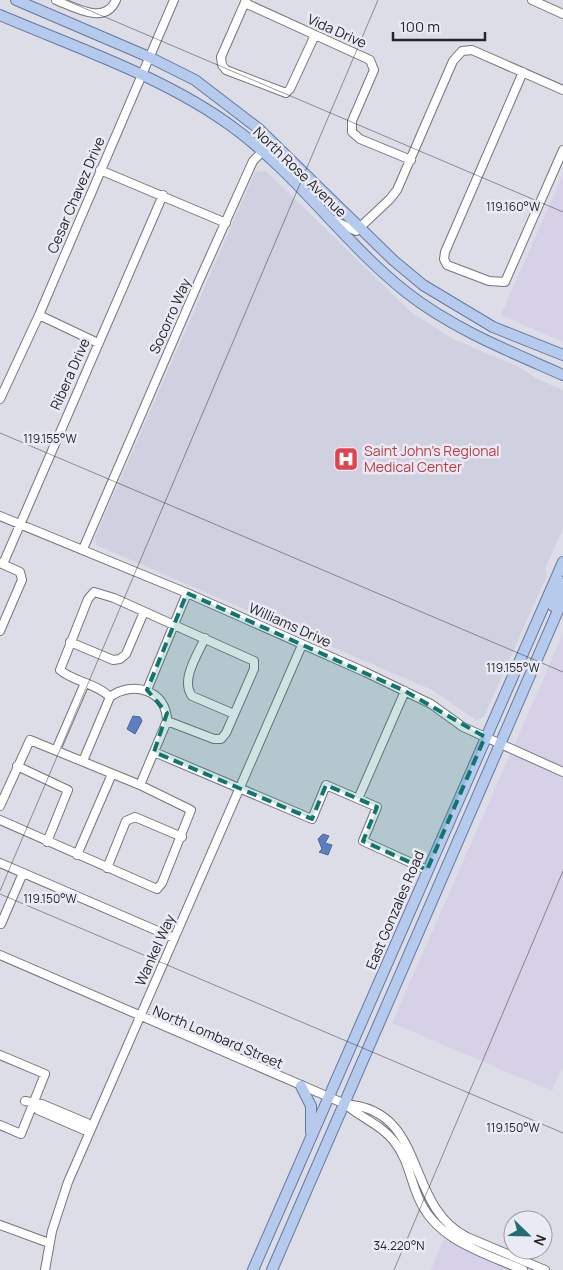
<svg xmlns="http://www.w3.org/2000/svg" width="563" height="1270" font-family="Manrope,sans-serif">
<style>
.commercial{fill:#d6d1e6}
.built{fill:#cfd1e0}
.water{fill:#5b80c2;stroke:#4b6594}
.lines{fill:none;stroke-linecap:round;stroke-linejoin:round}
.minor-casing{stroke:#73747d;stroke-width:10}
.major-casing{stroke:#6479a1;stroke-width:12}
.minor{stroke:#fff;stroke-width:8}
.major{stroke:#b6caee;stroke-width:10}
.marked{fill:#0f766e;fill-opacity:0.2;stroke:#0f766e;stroke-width:4;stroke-dasharray:10 6;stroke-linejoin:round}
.ticks{fill:none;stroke:#252629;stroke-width:1;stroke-opacity:0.45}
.labels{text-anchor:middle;stroke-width:5;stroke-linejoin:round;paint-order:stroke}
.street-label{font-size:14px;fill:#252629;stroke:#e9eaf4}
.health-label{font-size:14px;fill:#be3a42;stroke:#e9eaf4;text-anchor:start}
.ticks-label{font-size:12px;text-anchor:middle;fill:#252629;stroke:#e9eaf4;stroke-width:5;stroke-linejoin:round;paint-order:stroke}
</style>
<rect width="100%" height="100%" fill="#dcdde7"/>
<!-- commercial -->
<path class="commercial" d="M563,174V342L501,315Z
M563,634V1066L552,1091L392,1023Z
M444,1239L459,1247L511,1270H431Z"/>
<!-- built -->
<path class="built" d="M266,171L411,312L451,338L519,367L537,379L563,390V528L545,569L547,575L484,717L476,720L432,690L96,545L95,537L255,172Z"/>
<!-- water -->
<path class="water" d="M133,716L140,717L142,721L135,734L127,729Z
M323,834L329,836L325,843L332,845L328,855L319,852L322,849L318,839Z"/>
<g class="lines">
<defs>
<path id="minor" d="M56,0C74,7 105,26 116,0
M246,0L221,57L222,65L226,70L286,93L290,89L315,35
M532,0L563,14
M245,3L370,60L374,70L352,121V132L360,139L411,160
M523,72L445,252L444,259L447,265L489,281L505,282L563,150
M100,170L226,223
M331,219L356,231L390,199L397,190L453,61L462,51L472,50L563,90
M39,315L98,343
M0,399L39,315L174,0
M0,516L187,593L365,672L431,704L463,727L563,772
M83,549L199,281L253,161L262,152L268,150L277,154L299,175
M0,563L20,572L22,580L0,631
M3,564L163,195
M205,638C198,654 180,680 192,696L234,714
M70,642L113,660L120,659L126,654L144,612
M147,690L187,593
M110,697C96,683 74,682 60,670L88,599L94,592L114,598L254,661V669L226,733L221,739H214L167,721
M56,750L85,683
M154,752L312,819L326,785L377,807L363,841L427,870
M83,761L110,697C132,680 167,690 167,721L140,785
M17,766L68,790L47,842
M358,799L405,691
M0,806L30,740L140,785L191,810L162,883L157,889L0,820
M77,855L112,774
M0,863L174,938
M107,868L126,821L135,817L182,837
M1,924L23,873
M0,955L345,1104C429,1110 403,1205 467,1237L545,1270
M0,1055L45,1074L21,1134L0,1125
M25,1101L42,1104L87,1123L91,1129
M33,1104L38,1110L84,1130L91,1129
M345,1104C361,1118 380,1124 393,1140C408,1158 410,1179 419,1199C437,1241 485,1253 523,1270
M0,1225L49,1243
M45,1270L52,1231L68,1182L302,645"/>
<path id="major" d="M16,0L149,57L195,80L259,129L393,260L423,285L493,327L563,355
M0,15C77,48 167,78 234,128C298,175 344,243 406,292C453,329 509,351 563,375
M553,606L563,582
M301,1086L311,1106V1132
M253,1270L563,562
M272,1270L563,599"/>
</defs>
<!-- minor casing -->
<use href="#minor" class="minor-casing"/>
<!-- major casing -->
<use href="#major" class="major-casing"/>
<!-- minor -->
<use href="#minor" class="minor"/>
<!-- major -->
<use href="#major" class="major"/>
</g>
<!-- marked area -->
<path class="marked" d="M187,593L405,691L485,737L427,870L363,841L377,807L326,785L312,819L154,752L167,713L147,690Z"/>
<!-- ticks -->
<path class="ticks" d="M65,0L563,212M0,433L563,672M0,891L378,0M0,894L563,1133M394,1270L563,871"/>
<!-- icons -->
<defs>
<symbol id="hospital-square" viewBox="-11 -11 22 22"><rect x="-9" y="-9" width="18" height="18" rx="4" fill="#e0444e" stroke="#e9eaf4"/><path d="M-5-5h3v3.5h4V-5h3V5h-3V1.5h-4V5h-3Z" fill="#fff"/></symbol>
</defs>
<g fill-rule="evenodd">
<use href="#hospital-square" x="332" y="445" width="28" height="28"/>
</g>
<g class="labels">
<!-- street labels -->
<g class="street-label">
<text transform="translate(337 31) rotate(24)" y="5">Vida Drive</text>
<text transform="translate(300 172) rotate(44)" y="5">North Rose Avenue</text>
<text transform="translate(76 195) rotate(-67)" y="5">Cesar Chavez Drive</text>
<text transform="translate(170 316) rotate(-66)" y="5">Socorro Way</text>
<text transform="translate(70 374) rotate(-66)" y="5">Ribera Drive</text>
<text transform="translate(290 625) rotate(24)" y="5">Williams Drive</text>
<text transform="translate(395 910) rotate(-67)" y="5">East Gonzales Road</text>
<text transform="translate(155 950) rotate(-66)" y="5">Wankel Way</text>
<text transform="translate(218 1037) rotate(23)" y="5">North Lombard Street</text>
</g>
<!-- health labels -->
<g class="health-label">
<text x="364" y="456">Saint John's Regional<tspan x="364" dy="16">Medical Center</tspan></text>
</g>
</g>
<g class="ticks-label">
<text x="513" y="211">119.160°W</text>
<text x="50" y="443">119.155°W</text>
<text x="513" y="672">119.155°W</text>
<text x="50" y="903">119.150°W</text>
<text x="513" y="1132">119.150°W</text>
<text x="399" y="1250">34.220°N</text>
</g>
<!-- north arrow -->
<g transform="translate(528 1235) rotate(113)"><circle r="24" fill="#e9eaf4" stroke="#9b9ca3"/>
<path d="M0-4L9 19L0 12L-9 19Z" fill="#236e74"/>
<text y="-8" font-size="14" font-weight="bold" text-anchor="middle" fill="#252629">N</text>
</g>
<!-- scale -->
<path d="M393 32v8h92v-8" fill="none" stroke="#252629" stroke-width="2.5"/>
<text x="400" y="32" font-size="15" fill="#252629" stroke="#e9eaf4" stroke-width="4" paint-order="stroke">100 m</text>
</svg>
